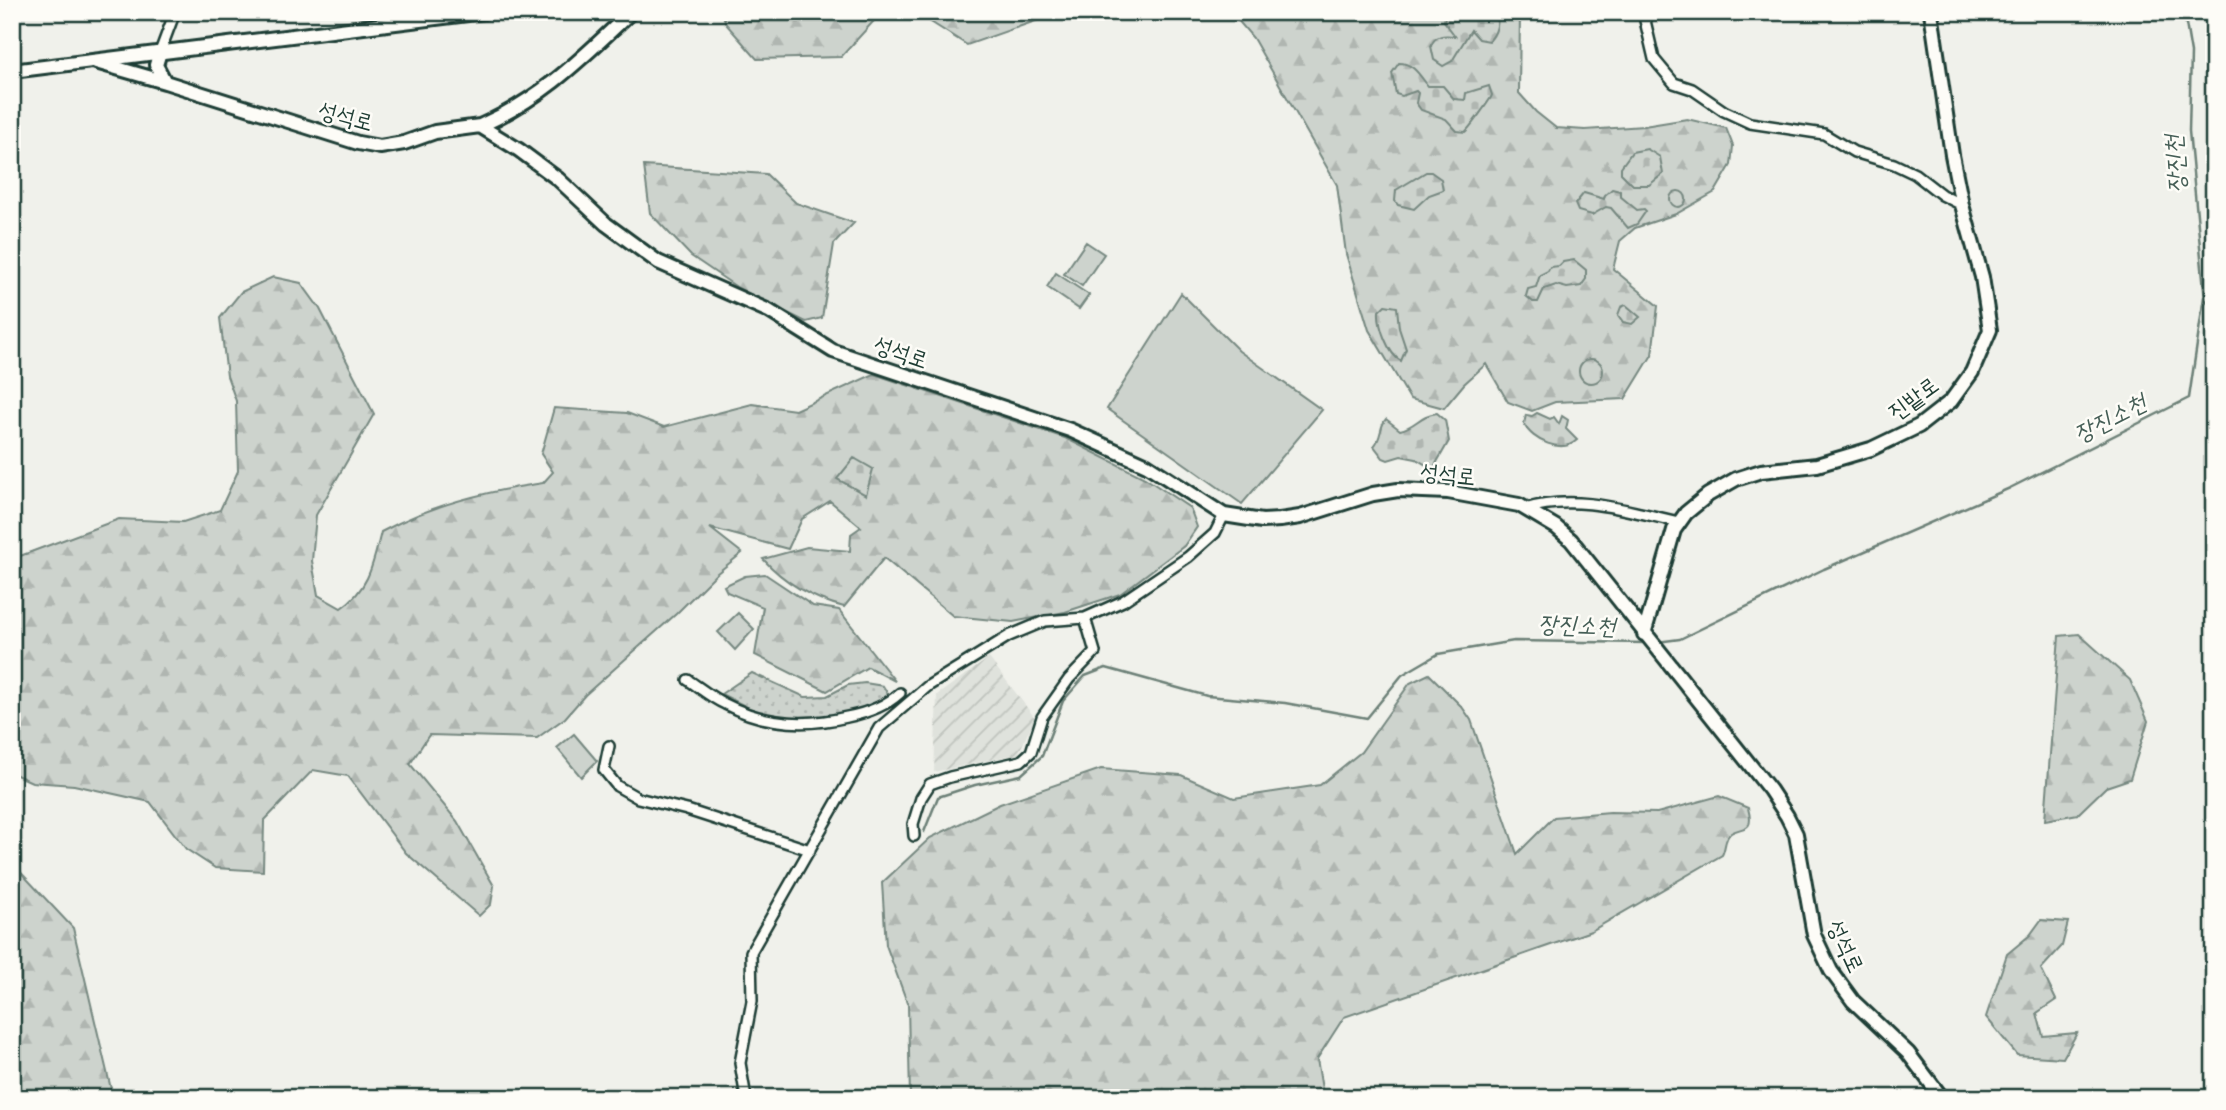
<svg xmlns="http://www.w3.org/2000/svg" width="2226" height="1110" font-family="Mali,'Poor Story',sans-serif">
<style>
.industrial{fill:url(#industrial-furrows)}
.forest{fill:url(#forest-firs);stroke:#768880;stroke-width:2}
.cemetery{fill:url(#cemetery-stones);stroke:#768880;stroke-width:2}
.park{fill:url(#park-dots);stroke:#768880;stroke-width:2}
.pitch{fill:#cdd3cd;stroke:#768880;stroke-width:2}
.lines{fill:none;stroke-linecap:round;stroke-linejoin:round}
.stream{stroke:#6c8077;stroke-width:2.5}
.street-casing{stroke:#1f3d34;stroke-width:14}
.secondary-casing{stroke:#1f3d34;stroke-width:18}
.street{stroke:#fdfcf7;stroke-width:9}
.secondary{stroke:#fdfcf7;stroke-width:12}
.labels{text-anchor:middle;stroke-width:5;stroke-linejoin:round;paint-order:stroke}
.street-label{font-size:23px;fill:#1f3d34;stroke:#fdfcf7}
.water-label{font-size:24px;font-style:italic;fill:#455e56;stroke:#fdfcf7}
</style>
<defs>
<pattern id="industrial-furrows" width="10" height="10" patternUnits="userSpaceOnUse" patternTransform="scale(1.75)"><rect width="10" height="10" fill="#dfe2dc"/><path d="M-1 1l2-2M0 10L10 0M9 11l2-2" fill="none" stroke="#bfc3bd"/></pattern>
<pattern id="forest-firs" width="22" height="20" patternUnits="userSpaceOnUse" patternTransform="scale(1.75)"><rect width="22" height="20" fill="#cdd3cd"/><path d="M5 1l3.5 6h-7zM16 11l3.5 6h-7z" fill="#b0b6b1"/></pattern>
<pattern id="cemetery-stones" width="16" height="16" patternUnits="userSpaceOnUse" patternTransform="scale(1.75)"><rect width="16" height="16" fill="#cdd3cd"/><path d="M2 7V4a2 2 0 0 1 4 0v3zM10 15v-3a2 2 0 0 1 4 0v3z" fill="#b0b6b1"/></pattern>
<pattern id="park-dots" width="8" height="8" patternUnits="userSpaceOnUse" patternTransform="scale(1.75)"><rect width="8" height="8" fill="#cdd3cd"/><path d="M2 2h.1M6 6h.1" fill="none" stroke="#b0b6b1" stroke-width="1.8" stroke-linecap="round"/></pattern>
</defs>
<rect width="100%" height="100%" fill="#f0f1eb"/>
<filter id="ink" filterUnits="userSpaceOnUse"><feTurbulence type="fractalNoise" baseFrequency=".0143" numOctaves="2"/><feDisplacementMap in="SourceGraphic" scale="14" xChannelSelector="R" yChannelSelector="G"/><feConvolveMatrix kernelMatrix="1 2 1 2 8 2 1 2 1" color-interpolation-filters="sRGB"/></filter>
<g filter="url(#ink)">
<!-- industrial -->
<path class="industrial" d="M989,658L1035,718L1018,754L934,772L937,695Z"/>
<!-- forest -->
<path class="forest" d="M722,12H882L841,57L757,59L726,24Z
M915,12H1061L967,45Z
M1231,12H1520L1519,93L1536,112L1556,128L1585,130L1644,126L1687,119L1726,128L1733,146L1731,165L1715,192L1676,214L1635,228L1620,241L1613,269L1658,306L1652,355L1625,399L1555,402L1532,411L1508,402L1486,364L1464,384L1444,408L1410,399L1369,330L1346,254L1337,185L1253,38Z
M644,166L766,174L796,203L854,223L834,244L822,318L806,322L738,288L691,256L650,213Z
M273,277L301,283L320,309L374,414L316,515L312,561L318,595L341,608C369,589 373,564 381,532C430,505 488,491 543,483L553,472L541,454L554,408L627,413L664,427L752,404L795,410L874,374L1065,438L1145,478L1190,508L1197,527L1184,546L1120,594L1065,612L1013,622L953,616L884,558L844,607C813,599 784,582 763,559L807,547L850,551L851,534L861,527L830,501L802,519L788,549L710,528L742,553L716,574L676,614L585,695L565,718L537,738L429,735L410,764L457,821L494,886L491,904L479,916L406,853L348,776L313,770L264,821L263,871L215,868L186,849L150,802L74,785L32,782L12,773V559L119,519L183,522L220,510L238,471L236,401L227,376L220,318L241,292Z
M765,574L813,606L839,610L895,681L868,667L827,691L755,655L763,607L727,592L724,586L745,576Z
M2079,634L2130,680L2148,721L2130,779L2106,787L2078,814L2045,820L2059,636Z
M1429,674L1462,707L1471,720L1517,854L1554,817L1610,812L1657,813L1719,796L1748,808C1755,833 1742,826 1731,833C1724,838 1726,848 1722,855L1591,931L1344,1017L1317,1059L1322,1089L1329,1098H910L908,1005L886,945L882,883L930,838L1000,804L1101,769L1181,775L1234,798L1320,785L1361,752L1410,683Z
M12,863L73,928L111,1089L122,1098H12Z
M2041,920L2068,922L2062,946L2041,969L2056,1000L2037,1013L2043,1036L2077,1033L2063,1058L2017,1055L1986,1017L2007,954L2030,935Z"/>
<!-- cemetery -->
<path class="cemetery" d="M1446,12H1496C1500,22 1496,34 1489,41L1479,39L1471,30L1452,61L1443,66L1434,60L1431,46C1435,34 1445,35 1455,36L1444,21Z
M1399,63C1414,63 1420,76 1428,86H1443L1454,99L1465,100L1466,93L1489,86L1492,95C1491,99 1469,129 1465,132L1457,131L1446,119L1421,110L1416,103L1418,93L1416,91L1402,96L1396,94L1392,73Z
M1647,149L1660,157L1663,174L1649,185H1633L1621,173V167L1632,152Z
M1426,172H1431L1441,179L1443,190L1429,195L1414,209L1398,205L1395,201L1396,190Z
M1612,189L1620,191V196L1637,210L1644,209L1646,211L1637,224L1628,228L1611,208L1606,207L1592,215L1578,211L1575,204L1584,193L1604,199L1605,195Z
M1670 199a8 8 0 1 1 16 0a8 8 0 1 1-16 0Z
M1574,260L1586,270V279L1581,286L1567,288L1556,285L1544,289L1538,302H1533L1526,296L1528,289L1536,287L1540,275L1548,271L1550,267L1559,266L1563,262Z
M1385,305L1397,307L1399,328L1406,349L1401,361C1388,354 1378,326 1379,311Z
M1626,305L1640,317L1632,324L1623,322L1618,315L1621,307Z
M1579 371a12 12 0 1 1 24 0a12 12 0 1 1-24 0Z
M1437,413L1445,420L1449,441L1433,469L1416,459L1401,456L1388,460L1383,458L1374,446C1382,438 1379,427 1386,419L1400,430C1417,426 1419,415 1437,413Z
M1537,413L1550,419L1554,417L1559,424L1562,416L1568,420L1566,429L1577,440C1562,454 1532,441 1524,424L1526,415L1532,416Z
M854,458L873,469L866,495L837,479Z"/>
<!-- park -->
<path class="park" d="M752,673L805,697L827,696L848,685L865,683L883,686L892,701L838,718L789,719L755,711L721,694Z"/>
<!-- pitch -->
<path class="pitch" d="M1086,242L1104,254L1082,286L1064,274Z
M1056,273L1089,295L1079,309L1047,287Z
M1181,293L1239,351L1322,410L1242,504L1107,409Z
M738,613L754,629L735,650L718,632Z
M574,734L597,761L581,777L557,748Z"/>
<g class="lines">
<!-- stream -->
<path class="stream" d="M2184,12L2191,53L2189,131L2205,299L2214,310
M1657,642L1680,639L1824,569L2010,488L2189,398L2204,297
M924,832L938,797L975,785L1021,775L1042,756L1063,701L1085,676L1106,668L1207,696L1285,703L1367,718L1402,675L1438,654L1514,641L1647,643"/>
<defs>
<path id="street" d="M1643,12L1654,59L1674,83L1692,89L1724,111L1750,123L1824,134L1854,152L1894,164L1915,174L1942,195L1962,205
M160,52L175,12
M1525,509C1575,493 1629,511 1679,522
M688,680C700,688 712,698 725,704C763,724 805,727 847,717C867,713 885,707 900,693
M609,746L604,770L617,786L638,798L687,810L810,850
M914,836L913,824L921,798L930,784L950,777L1021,761L1031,752L1042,717L1069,679L1095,652L1085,618
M746,1098L740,1063L752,1001L751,952L879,728L928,686L1009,636L1045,621L1085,618L1123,601L1188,557L1215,533L1224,515"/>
<path id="secondary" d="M160,52L156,65L165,82L358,143L380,147L404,143L435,132L480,126L519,150L558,179L606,224L658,262L769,311L833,351L1070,430L1147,465L1224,515L1262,521L1280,520L1300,517L1373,494L1398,490L1448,492L1519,505L1556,527L1571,540L1770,790L1787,816L1796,834L1814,935L1831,971L1853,1001L1908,1053L1942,1098
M96,62L165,82
M12,71L484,12
M480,126C543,98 581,59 631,12
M1644,634L1674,530L1686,513L1708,495L1736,479L1761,471L1817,465L1871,449L1919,426L1951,401L1972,372L1990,330L1982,277L1962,205L1952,155L1931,12"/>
</defs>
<!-- street casing -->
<use href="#street" class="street-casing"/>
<!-- secondary casing -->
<use href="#secondary" class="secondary-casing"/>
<!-- street -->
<use href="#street" class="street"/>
<!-- secondary -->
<use href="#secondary" class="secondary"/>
</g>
</g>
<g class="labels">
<!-- street labels -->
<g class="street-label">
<text transform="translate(346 116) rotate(15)" y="8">성석로</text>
<text transform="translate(901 352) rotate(19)" y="8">성석로</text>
<text transform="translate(1913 398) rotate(-36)" y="8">진밭로</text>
<text transform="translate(1448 474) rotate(6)" y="8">성석로</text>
<text transform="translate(1846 946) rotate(65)" y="8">성석로</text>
</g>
<!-- water labels -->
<g class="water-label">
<text transform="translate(2175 164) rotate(-94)" y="8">장진천</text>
<text transform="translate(2110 418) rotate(-27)" y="8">장진소천</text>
<text transform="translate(1577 625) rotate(2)" y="8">장진소천</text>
</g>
</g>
<!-- margin -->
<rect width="2226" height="1110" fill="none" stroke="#fdfcf7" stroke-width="42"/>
<rect x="21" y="21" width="2184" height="1068" fill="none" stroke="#1f3d34" stroke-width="2.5" filter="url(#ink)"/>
</svg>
